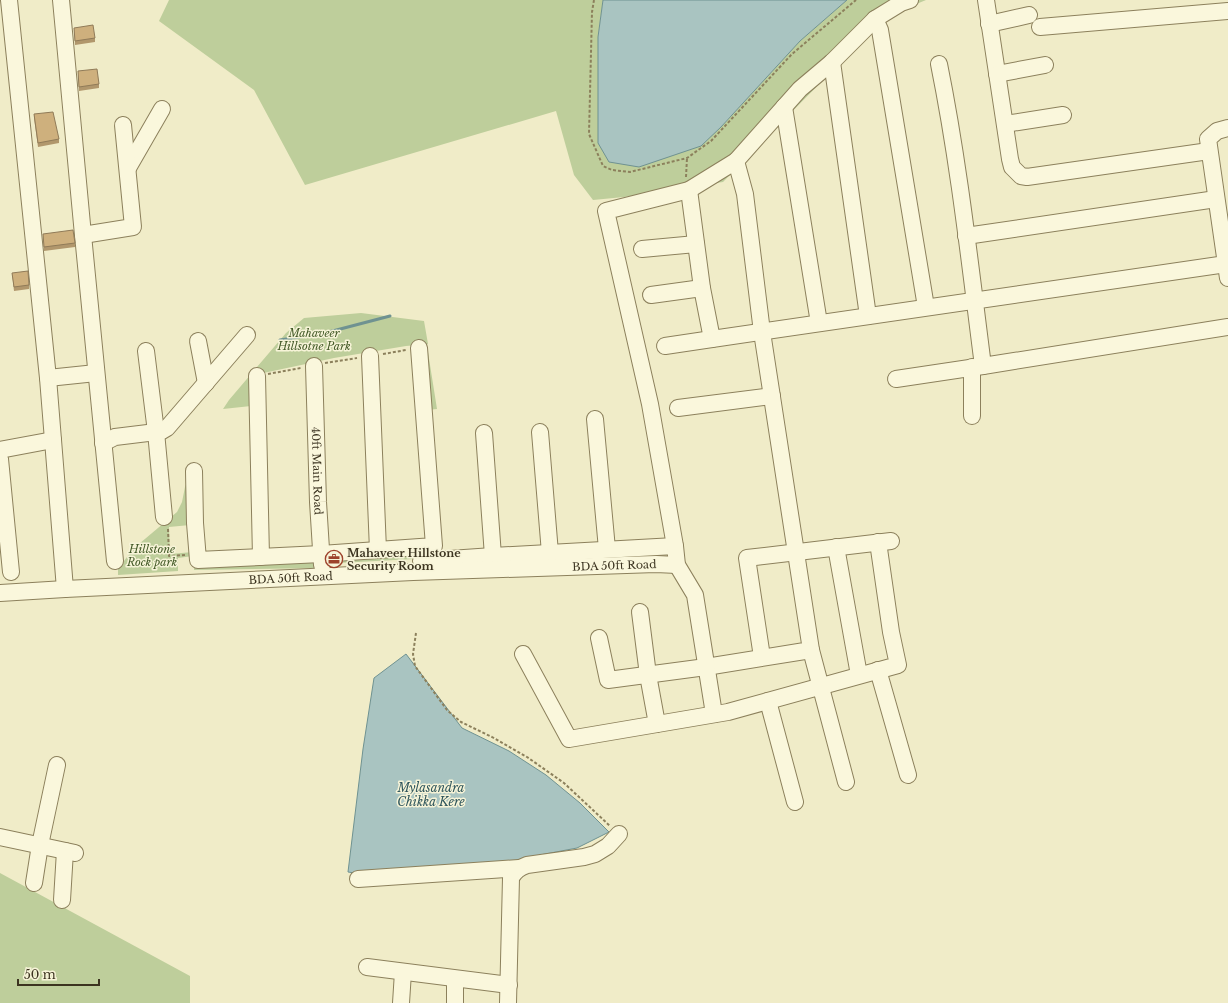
<svg xmlns="http://www.w3.org/2000/svg" width="1228" height="1003" font-family="'Libre Baskerville',serif">
<style>
.green{fill:#bece9b}
.water{fill:#a9c4c1;stroke:#6f9291}
.lines{fill:none;stroke-linecap:round;stroke-linejoin:round}
.stream{stroke:#6f9291;stroke-width:3}
.minor-casing{stroke:#8c805c;stroke-width:18}
.path{stroke:#8c805c;stroke-width:2;stroke-dasharray:3 2;stroke-linecap:butt}
.minor{stroke:#faf7dc;stroke-width:16}
.wall{fill:#b1976c}
.building{fill:#ceb07d;stroke:#907b58}
.labels{text-anchor:middle;stroke-width:3;stroke-linejoin:round;paint-order:stroke}
.park-label{font-size:11px;font-style:italic;fill:#425926;stroke:#f7f4d8}
.street-label{font-size:11px;fill:#3c3420;stroke:#f7f4d8}
.poi-label{font-size:11px;font-weight:bold;fill:#3c3420;stroke:#f7f4d8;text-anchor:start}
.water-label{font-size:12px;font-style:italic;fill:#2f565c;stroke:#f7f4d8}
</style>
<rect width="100%" height="100%" fill="#f0ecc8"/>
<!-- green -->
<path class="green" d="M169,0H603L598,37L721,127L800,41L847,0H926L885,17L723,182L624,197L593,200L574,175L556,111L305,185L254,90L159,21Z
M361,313L424,321L428,344L406,346L334,358L249,376L251,406L223,409L229,400L286,333L304,318Z
M427,346L437,409L427,410L419,348Z
M194,464L190,525L169,527L170,554L193,552V556L178,558V571L118,575V569L133,549L177,512L182,502L185,487Z
M451,550L452,557L338,563L337,555Z
M321,554L322,568L194,570L195,563Z
M0,873L190,976V1003H0Z"/>
<!-- water -->
<path class="water" d="M603,0H847L800,41L721,127L701,146L639,167L609,162L598,143V37Z
M406,654L462,728L509,751L546,775L580,803L609,832L577,848L540,855L510,865L382,877L348,872L363,749L374,678Z"/>
<g class="lines">
<!-- stream -->
<path class="stream" d="M280,340L325,333L390,316"/>
<defs>
<g id="minor">
<path d="M9,0L48,378L65,589"/>
<path d="M61,0L83,235L115,561"/>
<path d="M986,0L1010,159L1012,167L1021,176L1027,177L1209,151"/>
<path d="M875,19L880,30L926,307"/>
<path d="M989,24L1029,15"/>
<path d="M1040,27L1228,11"/>
<path d="M832,62L868,316"/>
<path d="M939,64C959,163 970,265 983,366L1228,327"/>
<path d="M997,74L1045,65"/>
<path d="M784,107L819,323"/>
<path d="M1005,124L1063,115"/>
<path d="M1228,128L1217,131L1208,139L1228,278"/>
<path d="M128,168L162,109"/>
<path d="M689,190L702,288L712,339L1226,264"/>
<path d="M83,235L133,227L123,125"/>
<path d="M966,236L1216,199"/>
<path d="M642,249L696,244"/>
<path d="M651,295L702,288"/>
<path d="M198,341L206,383"/>
<path d="M665,346L712,339"/>
<path d="M146,351L156,432L164,517"/>
<path d="M370,356L378,550"/>
<path id="s1" d="M314,366L318,502L322,565"/>
<path d="M257,376L261,557"/>
<path d="M48,378L96,373"/>
<path d="M896,379L983,366"/>
<path d="M678,408L772,396"/>
<path d="M972,416V367"/>
<path d="M595,419L607,549"/>
<path d="M540,432L550,553"/>
<path d="M484,433L493,556"/>
<path d="M103,443L115,437L156,432L162,431L167,428L247,335"/>
<path d="M0,450L53,440"/>
<path d="M0,459L11,572"/>
<path d="M194,471L195,523L198,560L321,554L434,546L419,348"/>
<path d="M836,547L859,675"/>
<path d="M421,561L493,556L675,546"/>
<path id="s2" d="M0,593L65,589L413,572L656,564L677,565"/>
<path d="M640,612L648,675L657,724"/>
<path d="M599,638L608,680L706,667L811,650L762,332L745,194L736,161"/>
<path d="M811,650L846,782"/>
<path d="M523,654L569,739L728,712L898,665L891,632L878,542"/>
<path d="M762,657L747,558L891,541"/>
<path d="M878,670L908,775"/>
<path d="M768,701L795,802"/>
<path d="M714,714L695,595L677,565L675,546L650,404L606,211L689,190L736,161L800,89L832,62L875,19L901,3L910,0"/>
<path d="M0,837L75,853"/>
<path d="M358,879L519,868"/>
<path d="M34,883L40,845L57,765"/>
<path d="M62,900L65,851"/>
<path d="M367,967L509,985"/>
<path d="M401,1003L403,972"/>
<path d="M455,1003V979"/>
<path d="M508,1003L511,878C515,871 519,868 527,865L584,857L595,854L608,846L619,834"/>
</g>
</defs>
<!-- minor casing -->
<use href="#minor" class="minor-casing"/>
<!-- path -->
<path class="path" d="M594,0L592,12L589,134L603,166L612,170L630,172L687,158L711,141L792,54L856,0
M686,177L687,158
M383,354L406,350
M325,363L357,358
M268,374L301,368
M168,529L169,556L185,555
M416,633L413,654L415,666L447,710L461,722L492,737L527,757L564,783L610,826"/>
<!-- minor -->
<use href="#minor" class="minor"/>
</g>
<!-- wall -->
<path class="wall" d="M74,28L95,38V42L75,45Z
M78,71L99,84V88L79,91Z
M34,114L59,139V143L38,147L34,118Z
M43,234L75,243V247L44,251Z
M12,273L29,285V289L14,291Z"/>
<!-- building -->
<path class="building" d="M93,25L95,38L75,41L74,28Z
M97,69L99,84L79,87L78,71Z
M53,112L59,139L38,143L34,114Z
M73,230L75,243L44,247L43,234Z
M28,271L29,285L14,287L12,273Z"/>
<!-- icons -->
<defs>
<symbol id="office-ring" viewBox="-11 -11 22 22"><circle r="9.5" fill="#f7f4d8" stroke="#9d422b" stroke-width="1.5"/><path d="M-6-3h4V-5.5h4V-3h4V5H-6ZM-1-4.5V-3h2v-1.5ZM-6 0V1H6V0Z" fill="#9d422b"/></symbol>
</defs>
<g fill-rule="evenodd">
<use href="#office-ring" x="324" y="549" width="20" height="20"/>
</g>
<g class="labels">
<!-- park labels -->
<g class="park-label">
<text x="314" y="337">Mahaveer<tspan x="314" dy="13">Hillsotne Park</tspan></text>
<text x="152" y="553">Hillstone<tspan x="152" dy="13">Rock park</tspan></text>
</g>
<!-- street labels -->
<g class="street-label">
<text dy="4" stroke="none"><textPath href="#s1" startOffset="105">40ft Main Road</textPath></text>
<text dy="4" stroke="none"><textPath href="#s2" startOffset="615">BDA 50ft Road</textPath></text>
<text dy="4" stroke="none"><textPath href="#s2" startOffset="291">BDA 50ft Road</textPath></text>
</g>
<!-- poi labels -->
<g class="poi-label">
<text x="347" y="557">Mahaveer Hillstone<tspan x="347" dy="13">Security Room</tspan></text>
</g>
<!-- water labels -->
<g class="water-label">
<text x="431" y="792">Mylasandra<tspan x="431" dy="14">Chikka Kere</tspan></text>
</g>
</g>
<!-- scale -->
<path d="M18 979v6h81v-6" fill="none" stroke="#3c3420" stroke-width="2"/>
<text x="24" y="979" font-size="12" fill="#3c3420" stroke="#f7f4d8" stroke-width="3" paint-order="stroke">50 m</text>
</svg>
